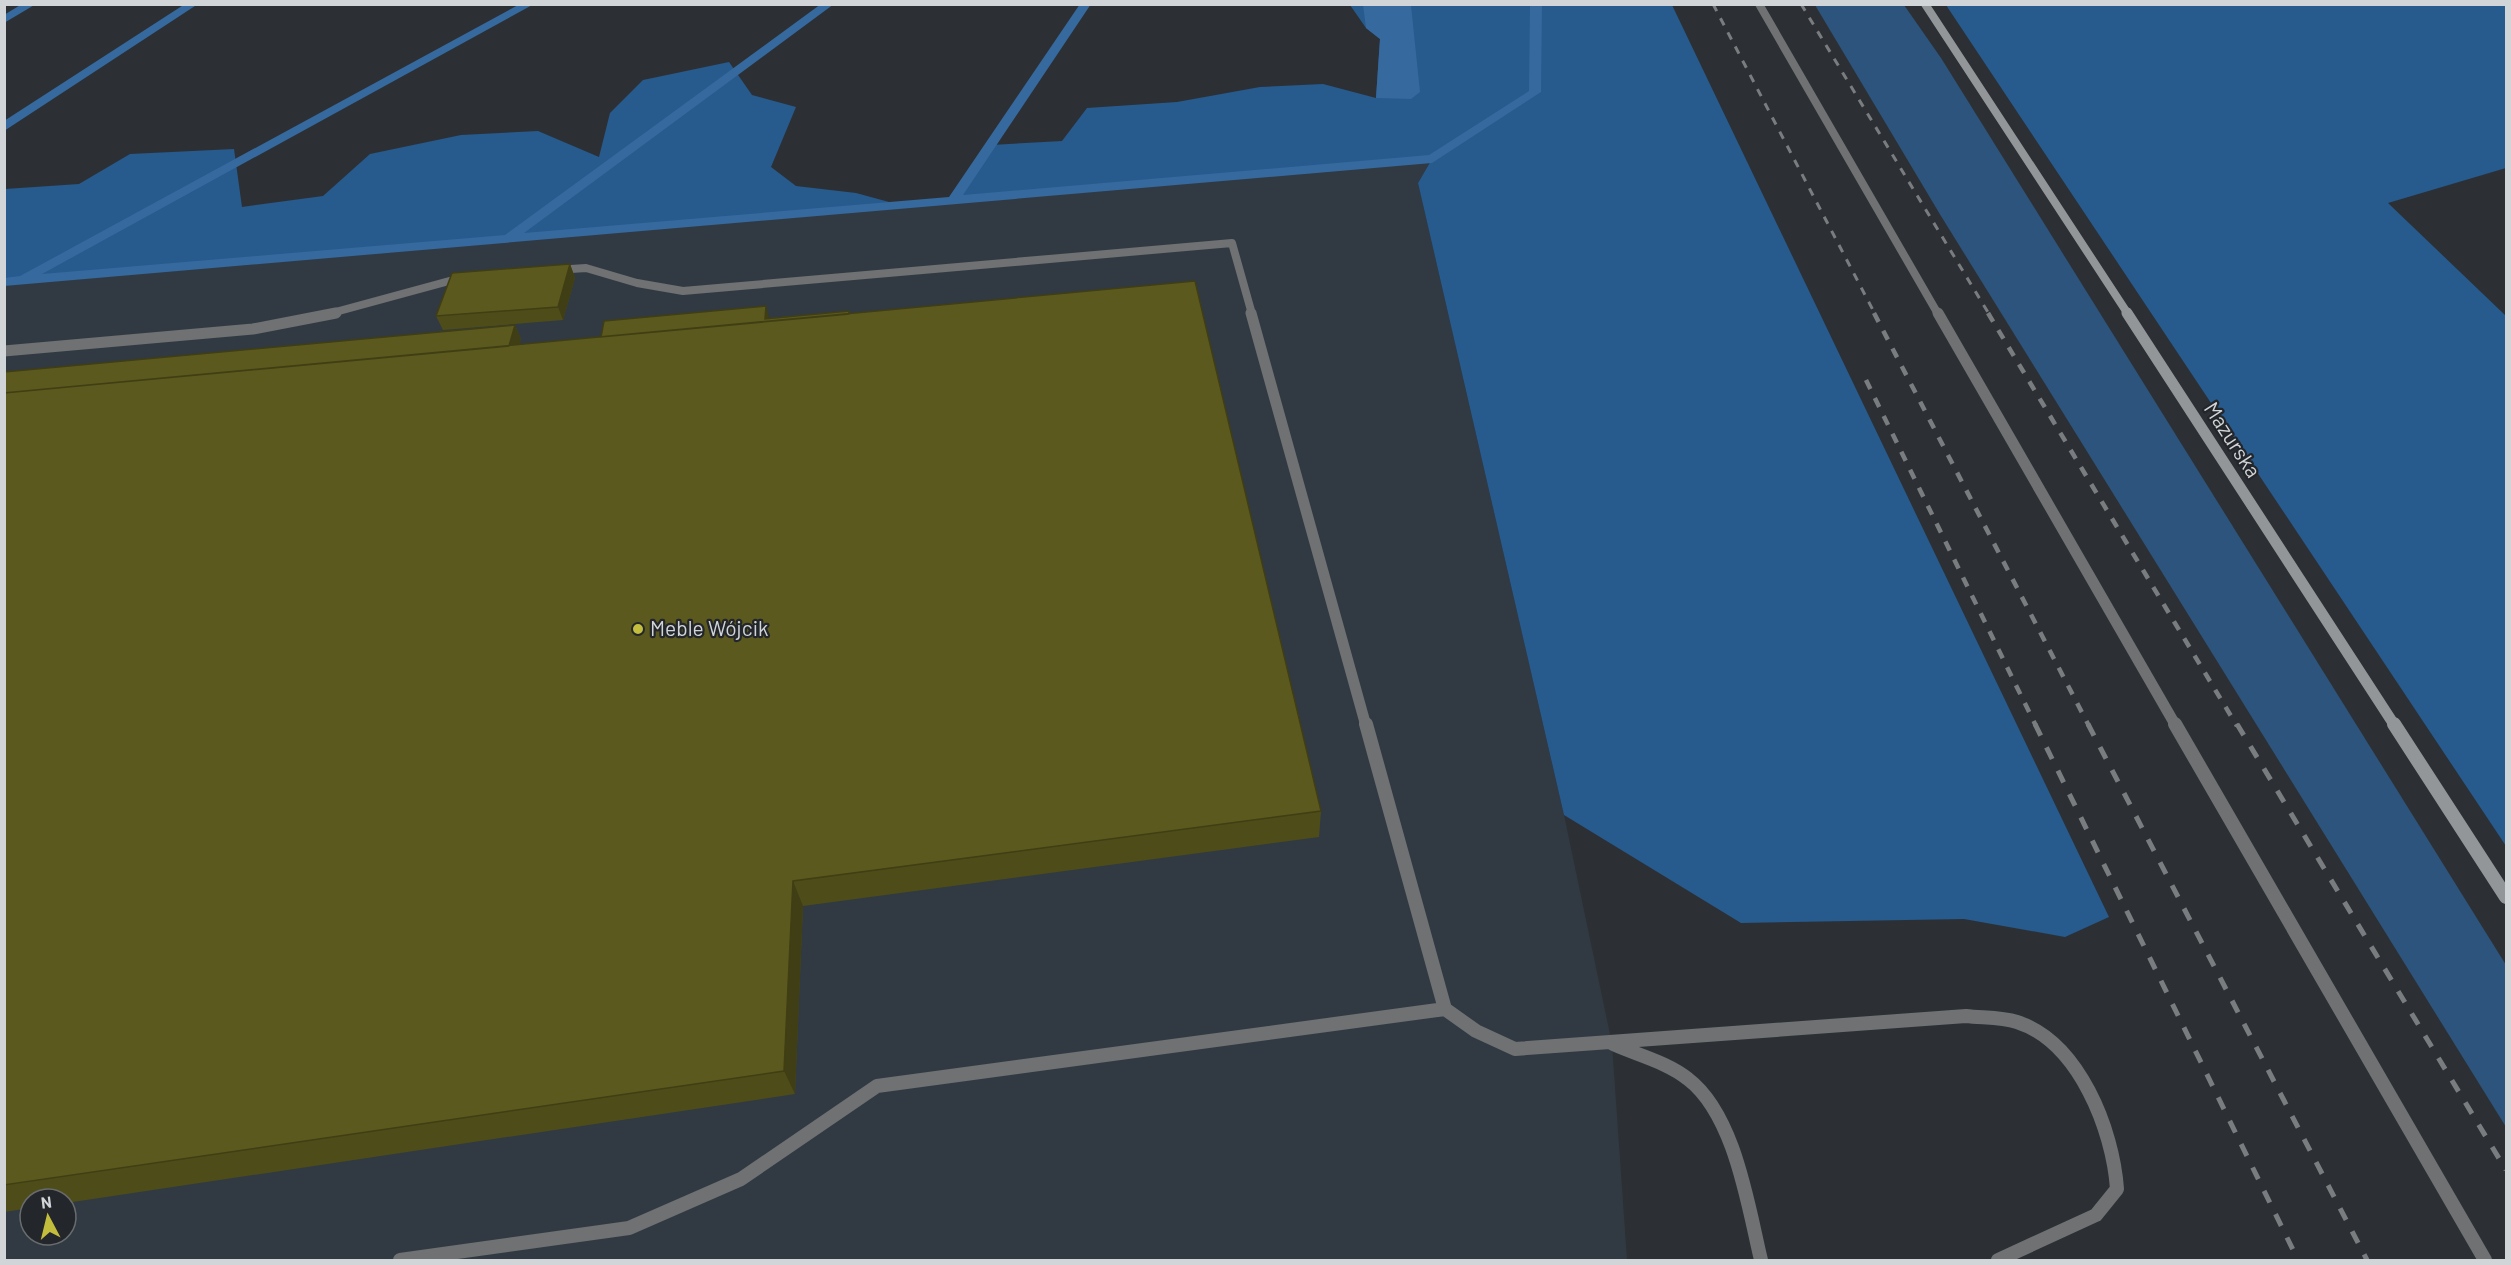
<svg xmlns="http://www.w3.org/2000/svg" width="2511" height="1265" font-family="Barlow,sans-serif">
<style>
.built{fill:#313a42;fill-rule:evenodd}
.green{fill:#2d547c}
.forest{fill:#275a8d}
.water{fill:#36699e}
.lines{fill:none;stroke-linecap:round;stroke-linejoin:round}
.stream{fill:#36699e;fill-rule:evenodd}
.lane-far2{stroke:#6f7173;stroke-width:8}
.lane-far1{stroke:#6f7173;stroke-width:11}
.lane{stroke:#6f7173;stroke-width:14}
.secondary-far2{stroke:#939699;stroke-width:8}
.secondary-far1{stroke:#939699;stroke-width:11}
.secondary{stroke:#939699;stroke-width:14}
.rail-far2{stroke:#7a7d80;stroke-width:3;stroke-dasharray:8 8;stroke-linecap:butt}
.rail-far1{stroke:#7a7d80;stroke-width:4.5;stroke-dasharray:10 10;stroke-linecap:butt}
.rail{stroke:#7a7d80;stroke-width:5;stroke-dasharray:13 13;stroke-linecap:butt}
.wall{fill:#4e4d19}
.shaded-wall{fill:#403e14}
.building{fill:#5b591d;stroke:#403e14;stroke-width:1.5}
.poi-dot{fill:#c3bd3e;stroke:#23262a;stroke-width:2}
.labels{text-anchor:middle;stroke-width:4.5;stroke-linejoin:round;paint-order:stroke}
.street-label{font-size:21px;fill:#d2d5d7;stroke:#23262a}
.poi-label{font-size:21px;fill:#d2d5d7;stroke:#23262a;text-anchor:start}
</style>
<rect width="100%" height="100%" fill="#2c3034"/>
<!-- built -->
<path class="built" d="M1432,159L1418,183L1564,815L1612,1044L1627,1260H5V282ZM30,1199H66V1235H30Z"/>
<!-- green -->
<path class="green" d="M1815,5H1904L1941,58L2506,965V1127L1941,216Z"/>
<!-- forest -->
<path class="forest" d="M1350,5H1672L2109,917L2065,937L1964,919L1741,923L1564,815L1418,183L1432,159L953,200L991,145L1062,141L1087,108L1177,102L1260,87L1323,84L1376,98L1380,39L1366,28Z
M1946,5H2506V168L2388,203L2506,316V846Z
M729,62L752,95L796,107L771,167L796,186L856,193L900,205L5,282V189L79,184L130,154L234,149L242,207L323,196L370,154L461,135L538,131L599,157L610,113L643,80Z"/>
<!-- water -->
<path class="water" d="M1363,5H1411L1420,92L1411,99L1376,98L1380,39L1366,28Z"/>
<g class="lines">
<!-- stream -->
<path class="stream" d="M22,4H36L4,23V15Z
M185,4H198L4,131V121Z
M520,4H534L42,274L505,235L821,4H834L524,233L949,197L1080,4H1091L963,195L1429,155L1529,91L1530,4H1542L1541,92L1432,163L4,286V278L20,276Z"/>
<!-- lane-far2 -->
<path class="lane-far2" d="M1759,4L1938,314
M556,270L586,268L637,283L683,291L1232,243L1252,314
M328,314L464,277"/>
<!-- lane-far1 -->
<path class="lane-far1" d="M1251,313L1366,726
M1938,313L2176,726
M4,351L253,329L336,313"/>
<!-- lane -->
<path class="lane" d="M1366,724L1445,1009L1476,1031L1515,1049L1966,1016C1982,1018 2001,1017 2017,1022C2079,1042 2113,1130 2117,1189L2096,1215L1998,1260
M2175,724L2485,1260
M1613,1044C1637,1055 1667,1062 1688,1079C1735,1115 1748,1206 1761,1260
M400,1260L629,1228L741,1179L877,1086L1445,1009"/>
<!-- secondary-far2 -->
<path class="secondary-far2" d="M1925,4L2128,314"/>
<!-- secondary-far1 -->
<path class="secondary-far1" d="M2127,313L2395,726"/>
<!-- secondary -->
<path class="secondary" d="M2394,724L2506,897"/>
<!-- rail-far2 -->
<path class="rail-far2" d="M1713,4L1875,314
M1801,4L1989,314"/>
<!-- rail-far1 -->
<path class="rail-far1" d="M1874,313L2089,726
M1988,313L2237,726
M1866,380L2036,726"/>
<!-- rail -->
<path class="rail" d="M2035,724L2298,1260
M2088,724L2367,1260
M2237,724L2506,1170"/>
</g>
<!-- wall -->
<path class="wall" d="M570,264L575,278L563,320L443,330L436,316Z
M849,311L850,314L1321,811L1319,837L803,906L795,1094L66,1203V1199H30V1208L4,1212V372L515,325L521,339L519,345L601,337L769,318Z"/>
<!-- shaded-wall -->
<path class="shaded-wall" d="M570,264L575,278L563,320L558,307Z
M766,306L770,320L765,319Z
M515,325L521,339L511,373L505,359Z
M793,881L803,906L795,1094L784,1071Z"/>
<!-- building -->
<path class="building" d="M570,264L558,307L436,316L452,273Z
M1195,281L1321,811L793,881L784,1071L4,1185V393Z
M766,306L765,319L849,311V314L601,337L604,321Z
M515,325L509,346L4,393V372Z"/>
<!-- markers -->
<circle class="poi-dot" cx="638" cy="629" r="6"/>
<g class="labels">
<!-- street labels -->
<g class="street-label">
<text transform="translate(2232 440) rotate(57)" y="7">Mazurska</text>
</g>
<!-- poi labels -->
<g class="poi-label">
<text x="650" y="636">Meble Wójcik</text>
</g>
</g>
<!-- border -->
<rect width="2511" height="1265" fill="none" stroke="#d2d5d7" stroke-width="12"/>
<!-- north arrow -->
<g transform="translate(48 1217) rotate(353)"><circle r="28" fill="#23262a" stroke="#696c6f" stroke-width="1.5"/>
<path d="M0-4.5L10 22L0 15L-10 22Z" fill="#c3bd3e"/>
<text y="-9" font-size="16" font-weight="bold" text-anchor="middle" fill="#d2d5d7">N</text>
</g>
</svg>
